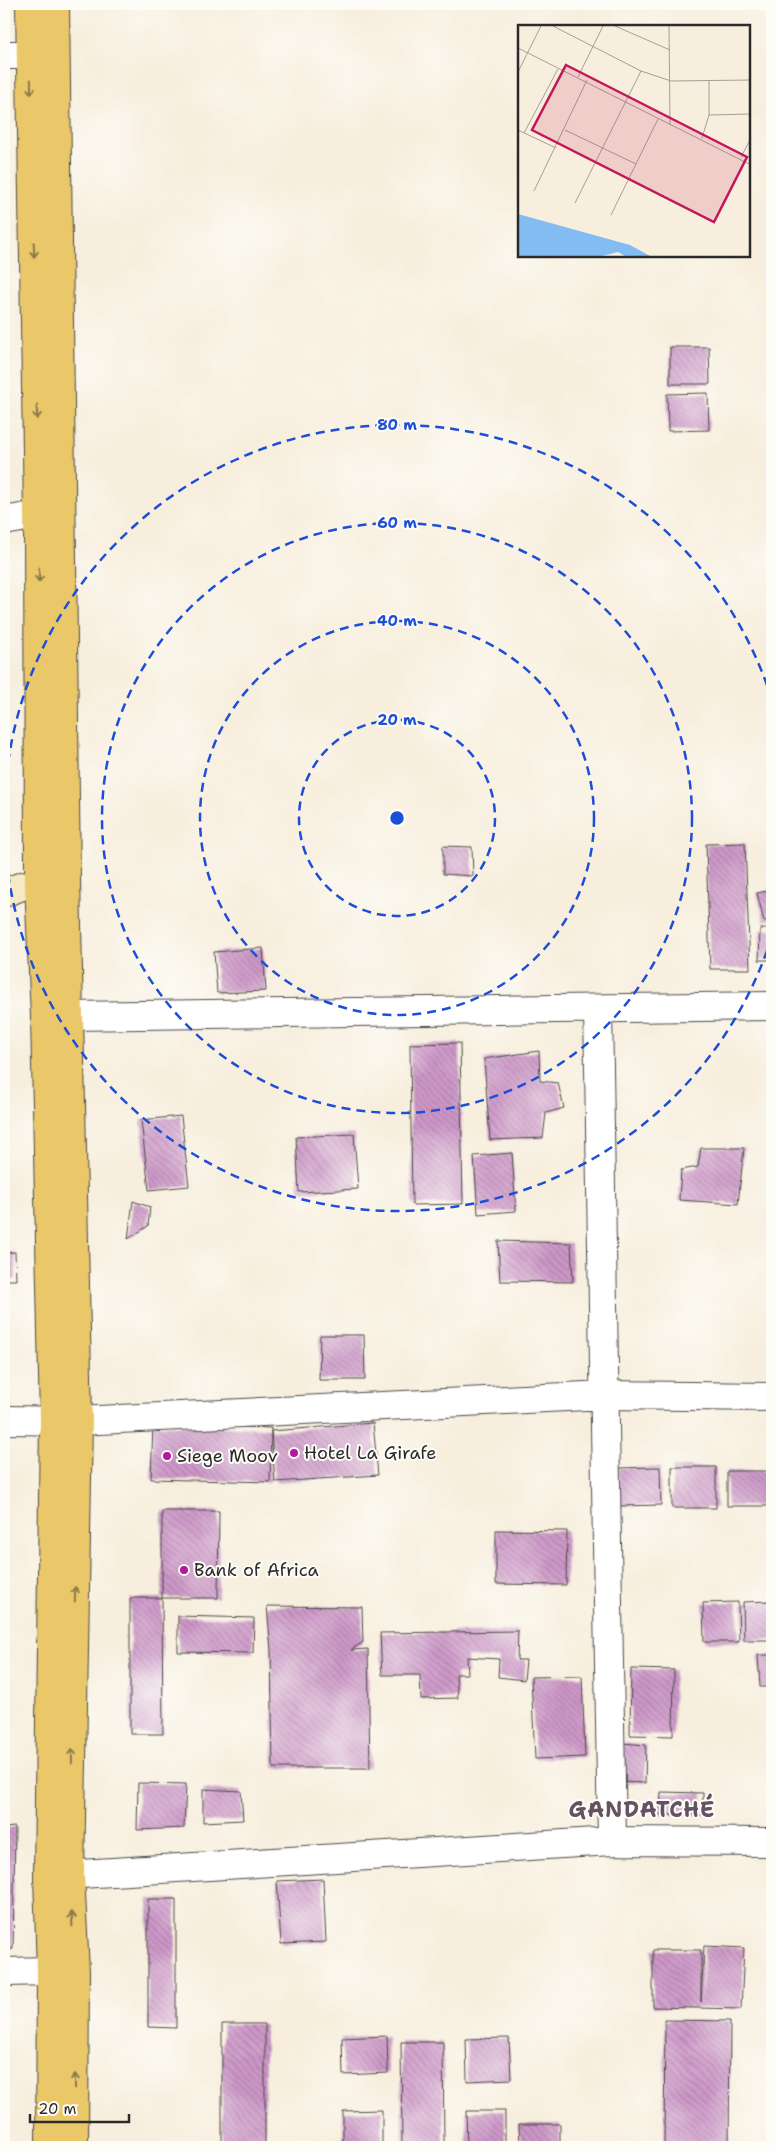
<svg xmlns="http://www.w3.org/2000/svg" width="776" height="2151" font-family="'Shantell Sans',sans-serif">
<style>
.building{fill:url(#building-back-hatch)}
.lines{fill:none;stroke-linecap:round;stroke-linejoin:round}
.street-casing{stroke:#4a4846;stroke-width:30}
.secondary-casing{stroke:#4a4846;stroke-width:30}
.primary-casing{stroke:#4a4846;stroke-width:30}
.street{stroke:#fff;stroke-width:28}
.secondary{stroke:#f7e9c3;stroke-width:28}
.primary{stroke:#eac769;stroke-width:28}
.oneway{stroke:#8a794a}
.ring{fill:none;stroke:#1d4ed8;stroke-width:2.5;stroke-dasharray:9 6}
.poi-dot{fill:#b5179e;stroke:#fdfcf7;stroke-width:2}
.labels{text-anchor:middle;stroke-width:4;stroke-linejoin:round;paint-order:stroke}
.poi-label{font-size:18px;fill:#2b2b2b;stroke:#fdfcf7;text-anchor:start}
.district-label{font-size:22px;font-weight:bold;letter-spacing:1px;fill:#645162;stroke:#fdfcf7}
.inset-road{fill:none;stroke:#a5a096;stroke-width:1}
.view{fill:#c2185b;fill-opacity:0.15;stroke:#c2185b;stroke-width:2.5}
.inset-edge{fill:none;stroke:#2b2b2b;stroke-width:2.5}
.centre{fill:#1d4ed8;stroke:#fdfcf7;stroke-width:2.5}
.ring-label{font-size:15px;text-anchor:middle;font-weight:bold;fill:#1d4ed8;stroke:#fdfcf7;stroke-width:4;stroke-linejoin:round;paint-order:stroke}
</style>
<defs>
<pattern id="building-back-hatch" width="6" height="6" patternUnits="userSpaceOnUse" patternTransform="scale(1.25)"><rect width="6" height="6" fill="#ce98c9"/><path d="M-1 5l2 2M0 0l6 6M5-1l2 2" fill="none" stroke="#a77ca3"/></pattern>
</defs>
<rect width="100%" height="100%" fill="#fdfcf7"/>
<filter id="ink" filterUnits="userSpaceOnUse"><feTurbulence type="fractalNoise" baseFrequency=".02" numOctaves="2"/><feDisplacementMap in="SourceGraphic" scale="10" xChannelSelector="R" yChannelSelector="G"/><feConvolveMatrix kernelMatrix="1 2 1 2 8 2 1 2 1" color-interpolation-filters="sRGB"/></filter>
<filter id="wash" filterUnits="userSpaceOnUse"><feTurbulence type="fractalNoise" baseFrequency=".0096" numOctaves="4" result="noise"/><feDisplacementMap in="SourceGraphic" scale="20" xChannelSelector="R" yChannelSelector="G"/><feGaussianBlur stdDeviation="1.12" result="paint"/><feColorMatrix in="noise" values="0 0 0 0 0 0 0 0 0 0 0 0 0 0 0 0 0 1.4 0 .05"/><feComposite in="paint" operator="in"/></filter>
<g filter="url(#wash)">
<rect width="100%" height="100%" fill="#f7eedd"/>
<g id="blocks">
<!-- building -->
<path class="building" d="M670,347H709L710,384H670Z
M708,393L709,430L668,431L667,394Z
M745,843L750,969H710L706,844Z
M443,846L472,847L473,876L443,874Z
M772,890V919L764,921L757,893Z
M760,929H772V960H759Z
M263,948L266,991L217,993L214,952Z
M460,1043L463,1204L412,1205L410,1044Z
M539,1051L540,1081L558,1083L564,1108L546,1113L543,1138L490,1140L484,1059Z
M181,1116L189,1186L149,1190L141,1120Z
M354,1134L358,1189L299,1192L296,1137Z
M701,1148H744L738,1204L679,1200L681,1170L698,1167Z
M512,1153L516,1211L478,1214L474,1156Z
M133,1201L150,1207L148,1226L128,1239Z
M498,1241L571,1243L573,1282L500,1281Z
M15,1252L16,1280H4V1253Z
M320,1335H364L365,1380H319Z
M373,1423L378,1475L275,1482L271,1431Z
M153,1425L271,1428L270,1482L151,1479Z
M660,1467L661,1505L620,1506L618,1468Z
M672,1467H716V1508H672Z
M727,1471H771L770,1506H727Z
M162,1511H219L218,1598H162Z
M496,1530L567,1531L566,1585L496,1584Z
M130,1598H162L163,1734H130Z
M772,1601V1640H744L743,1602Z
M738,1602L739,1642H704L703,1603Z
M267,1606L362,1607L363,1642L351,1650L368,1649L370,1768H273L271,1650Z
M178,1616L254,1618L253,1653L178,1652Z
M518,1631L517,1660H526L524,1680L498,1677L499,1659L467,1657L468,1674H456L458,1698L421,1699L420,1675H382L380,1633Z
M758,1655H772V1687H760Z
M631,1669L674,1670L673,1736L630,1735Z
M582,1676L585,1757L535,1759L531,1677Z
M622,1743L646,1745L645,1783L620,1782Z
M138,1783L186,1784L184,1828L137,1830Z
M203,1789L241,1791L243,1820L203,1822Z
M661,1792L703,1793V1815H660Z
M15,1827L13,1949H4V1828Z
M323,1879L326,1942L281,1944L277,1881Z
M148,1899H176V2028L148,2027Z
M704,1946L744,1948L741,2009L653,2007V1950H701V2002Z
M665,2020L730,2021L729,2147H664Z
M222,2024H265V2147H222Z
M387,2036L388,2073L343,2075L342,2038Z
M509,2038L511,2079L467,2081L466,2039Z
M401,2042H443L444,2143H402Z
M382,2110V2146L343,2147V2111Z
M466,2111H505V2147H467Z
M519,2124H560V2147H520Z"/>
</g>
</g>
<g filter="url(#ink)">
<use href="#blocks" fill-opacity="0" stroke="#4a4846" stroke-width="1"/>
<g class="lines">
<defs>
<path id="street" d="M4,55H30
M4,521L38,515
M598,1009L612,1841
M70,1016L772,1006
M4,1420L78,1421L606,1395L772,1397
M48,1876L612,1841L772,1842
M4,1972L51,1971"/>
<path id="secondary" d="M4,893L22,886L62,879"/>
<path id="primary" d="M30,4L38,515L39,883L45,1017L54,1421L48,1876L51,1971L50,2147
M55,4L66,879L78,1421L70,1875L75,1971L74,2147"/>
</defs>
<!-- street casing -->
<use href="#street" class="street-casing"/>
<!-- secondary casing -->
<use href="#secondary" class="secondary-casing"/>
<!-- primary casing -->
<use href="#primary" class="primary-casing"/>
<!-- street -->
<use href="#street" class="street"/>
<!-- secondary -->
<use href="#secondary" class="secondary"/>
<!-- primary -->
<use href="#primary" class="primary"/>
</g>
<!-- one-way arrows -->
<defs><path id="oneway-shaft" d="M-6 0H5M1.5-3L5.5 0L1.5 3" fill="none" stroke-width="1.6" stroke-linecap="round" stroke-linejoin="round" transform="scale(1.25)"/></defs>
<g class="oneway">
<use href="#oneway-shaft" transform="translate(31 87) rotate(89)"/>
<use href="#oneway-shaft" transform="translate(34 250) rotate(89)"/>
<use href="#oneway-shaft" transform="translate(37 412) rotate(89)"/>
<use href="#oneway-shaft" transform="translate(39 575) rotate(90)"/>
<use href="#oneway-shaft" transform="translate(75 1594) rotate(-89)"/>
<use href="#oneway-shaft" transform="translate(72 1756) rotate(-89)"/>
<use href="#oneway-shaft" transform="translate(72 1919) rotate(-93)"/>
<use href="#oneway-shaft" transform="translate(75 2081) rotate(-90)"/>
</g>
</g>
<!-- distance rings -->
<g class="ring">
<circle cx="397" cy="818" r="98"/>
<circle cx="397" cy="818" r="197"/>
<circle cx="397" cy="818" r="295"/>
<path d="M772 936A393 393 0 1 1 772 700"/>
</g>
<!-- markers -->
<g class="poi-dot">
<circle cx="294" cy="1453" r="5"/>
<circle cx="167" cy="1456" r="5"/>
<circle cx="184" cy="1570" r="5"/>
</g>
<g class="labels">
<!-- poi labels -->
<g class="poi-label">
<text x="304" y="1459">Hotel La Girafe</text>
<text x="177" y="1462">Siege Moov</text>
<text x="194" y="1576">Bank of Africa</text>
</g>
<!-- district labels -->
<g class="district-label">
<text x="642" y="1817">GANDATCHÉ</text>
</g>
</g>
<!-- overview -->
<g transform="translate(518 25)">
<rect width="232" height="232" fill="#f7eedd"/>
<path d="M0,189L112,220L134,232H109L100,227L80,232H0Z" fill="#82bcf3"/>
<path class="inset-road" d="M35,1L123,46L153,56L233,55M97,1L152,25M151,1L152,100M0,23L233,140M0,47L23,1M60,52L85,1M191,90L233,89M0,105L38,123M47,105L118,139M6,108L40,44M184,113L191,90V56M223,132L233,113M16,166L69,55M57,178L123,46M93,190L140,94"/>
<path class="view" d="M48,40L229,132L196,197L14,105Z"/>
<rect width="232" height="232" class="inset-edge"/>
</g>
<circle cx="397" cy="818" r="8" class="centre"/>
<g class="ring-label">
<text x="397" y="430">80 m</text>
<text x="397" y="528">60 m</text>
<text x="397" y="626">40 m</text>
<text x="397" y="725">20 m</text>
</g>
<!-- margin -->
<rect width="776" height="2151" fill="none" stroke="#fdfcf7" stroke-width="20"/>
<!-- scale -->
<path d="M30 2114v8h99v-8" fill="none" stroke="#2b2b2b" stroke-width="2.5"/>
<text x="38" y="2114" font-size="15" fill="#2b2b2b" stroke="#fdfcf7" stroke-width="4" paint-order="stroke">20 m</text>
</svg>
